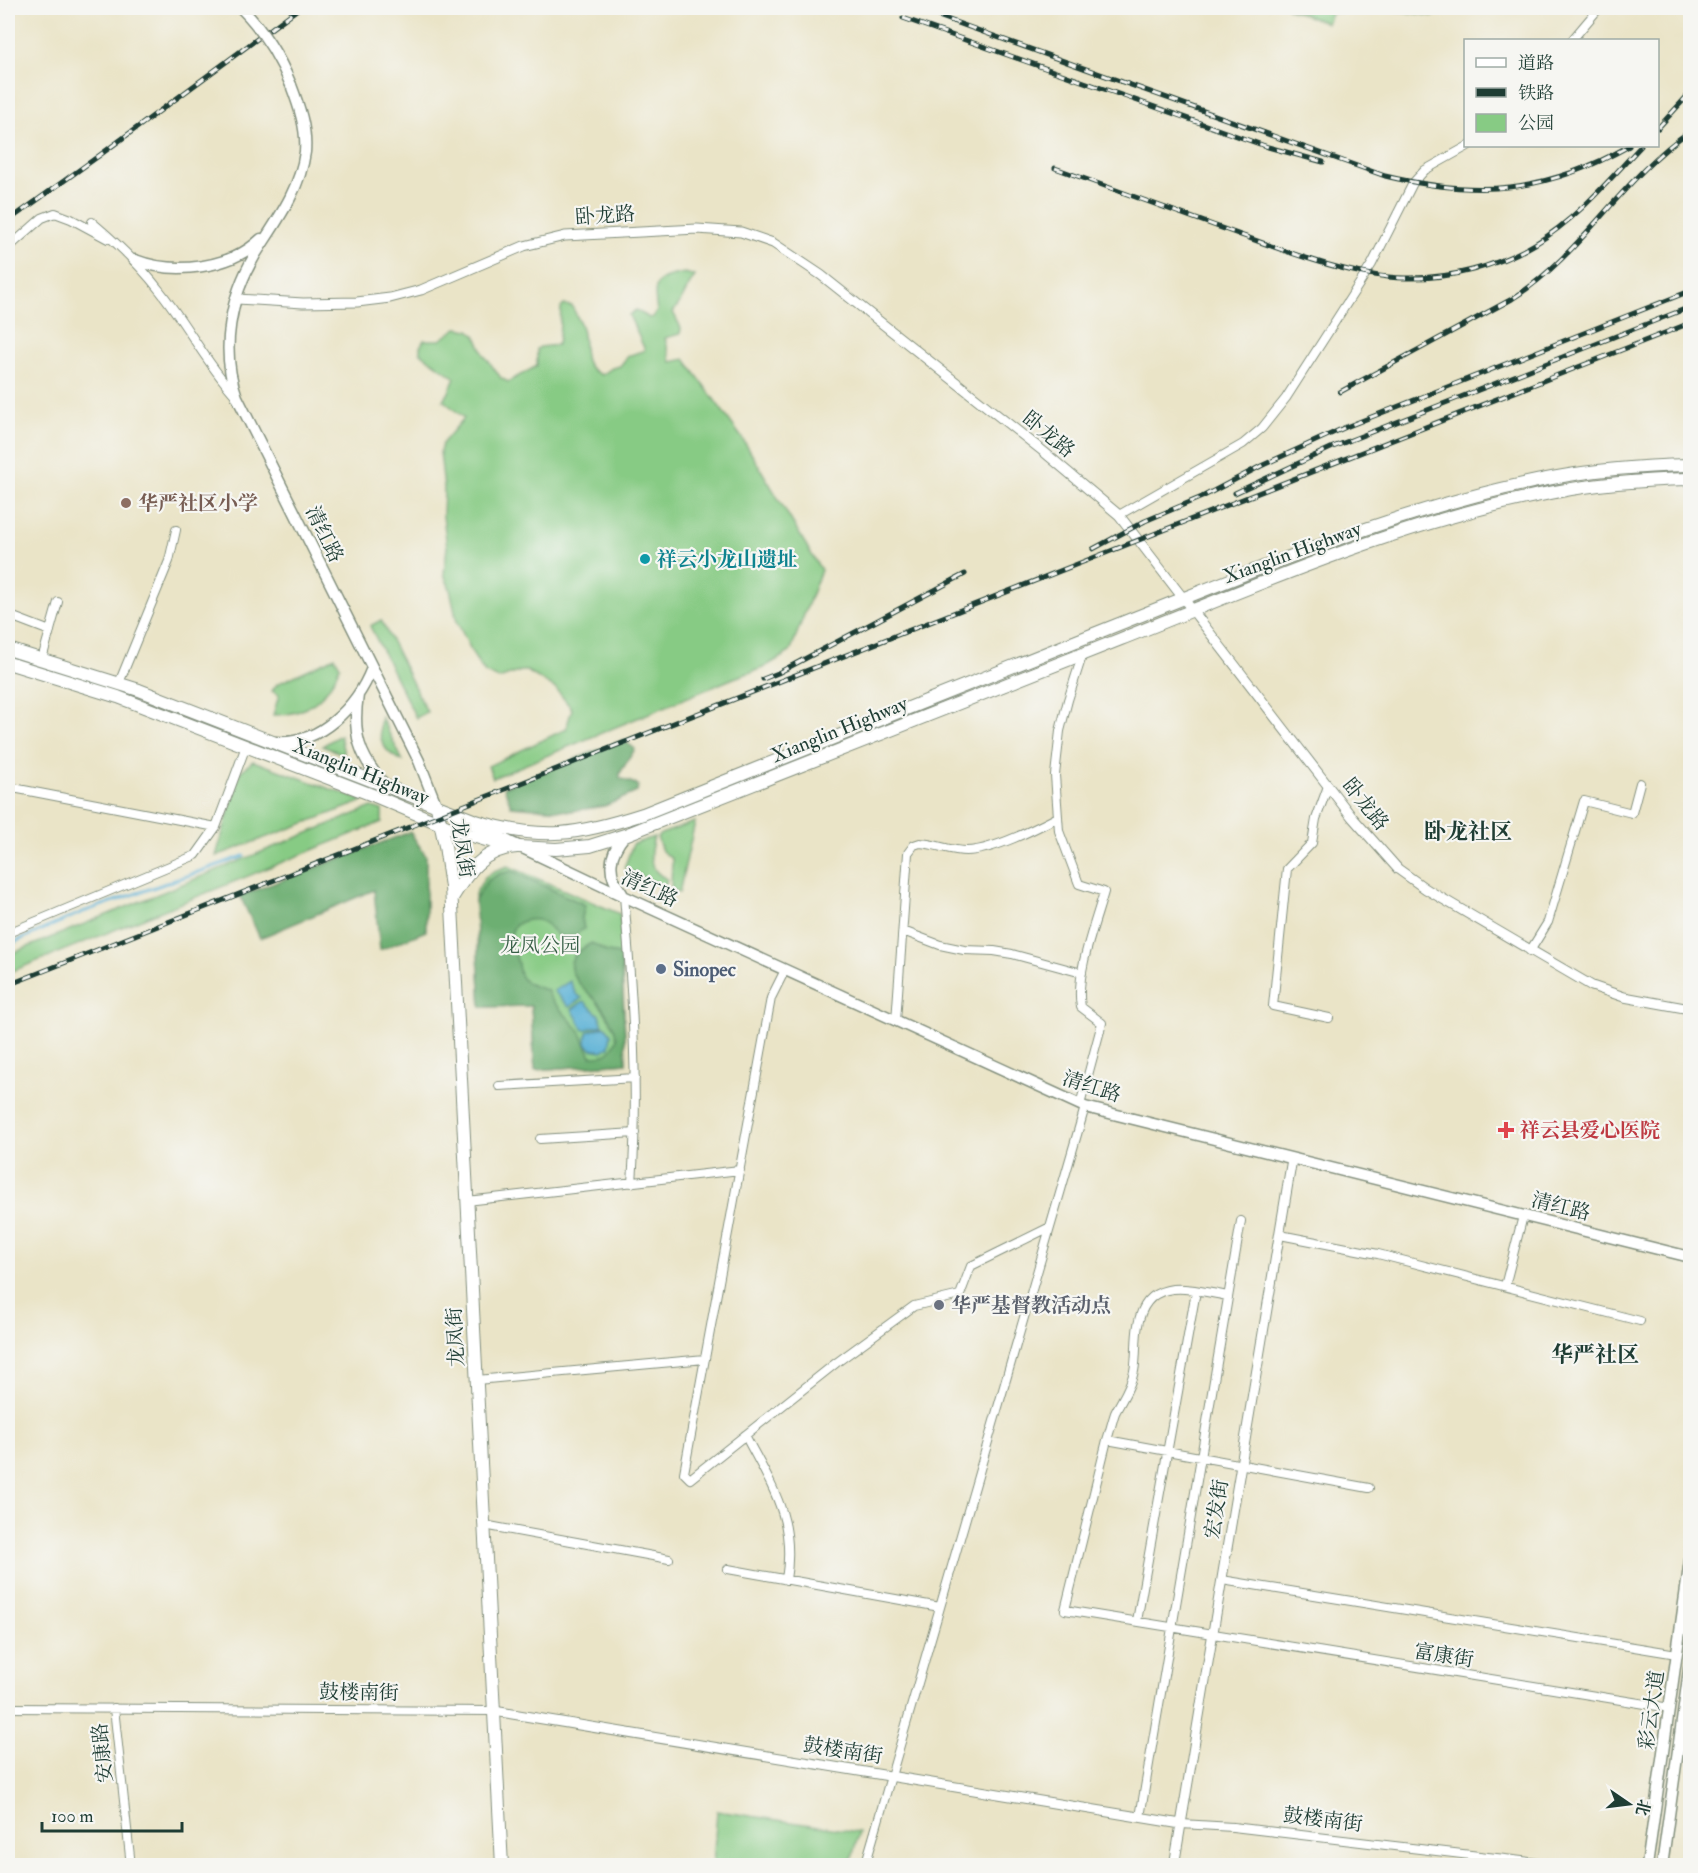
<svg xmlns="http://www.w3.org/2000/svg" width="1698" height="1873" font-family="'IM FELL Double Pica','Noto Serif SC',serif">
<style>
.green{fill:#87cb84;stroke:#53845c;stroke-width:1.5}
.forest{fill:#6daf72;stroke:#467653;stroke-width:1.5}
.water{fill:#58b0d5;stroke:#3c7684;stroke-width:1.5}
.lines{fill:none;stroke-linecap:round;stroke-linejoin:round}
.stream{stroke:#58b0d5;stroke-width:3}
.minor-casing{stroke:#84907e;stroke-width:10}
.tertiary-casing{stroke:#84907e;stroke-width:11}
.secondary-casing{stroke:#84907e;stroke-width:13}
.primary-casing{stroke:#84907e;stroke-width:14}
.trunk-casing{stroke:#84907e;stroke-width:14}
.minor{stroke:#fff;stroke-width:8}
.tertiary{stroke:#fff;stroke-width:9}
.secondary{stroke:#fff;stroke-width:10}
.primary{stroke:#fff;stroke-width:12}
.trunk{stroke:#fff;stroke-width:12}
.rail-casing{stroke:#1f3d34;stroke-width:5}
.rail{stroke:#f6f6f2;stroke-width:3;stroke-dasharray:9;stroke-linecap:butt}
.secondary-bridge-casing{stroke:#84907e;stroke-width:13;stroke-linecap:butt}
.secondary-bridge{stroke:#fff;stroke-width:10}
.education-dot{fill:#8d6e63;stroke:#f6f6f2;stroke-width:2}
.culture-dot{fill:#0f9aa8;stroke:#f6f6f2;stroke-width:2}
.service-dot{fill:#5c6f8a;stroke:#f6f6f2;stroke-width:2}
.health-dot{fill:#e0444e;stroke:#f6f6f2;stroke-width:2}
.worship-dot{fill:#6b7280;stroke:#f6f6f2;stroke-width:2}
.labels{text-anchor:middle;stroke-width:4.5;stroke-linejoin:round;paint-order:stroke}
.street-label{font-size:20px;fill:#1f3d34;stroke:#f6f6f2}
.education-label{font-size:20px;font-weight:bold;fill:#785e54;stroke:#f6f6f2;text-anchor:start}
.culture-label{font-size:20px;font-weight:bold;fill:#0d838f;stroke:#f6f6f2;text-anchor:start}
.park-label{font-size:20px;fill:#396048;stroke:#f6f6f2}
.service-label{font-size:20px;font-weight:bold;fill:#4e5e75;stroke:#f6f6f2;text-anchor:start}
.health-label{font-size:20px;font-weight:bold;fill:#be3a42;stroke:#f6f6f2;text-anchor:start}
.worship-label{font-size:20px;font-weight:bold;fill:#5b616d;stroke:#f6f6f2;text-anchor:start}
.quarter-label{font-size:22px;font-weight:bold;fill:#1f3d34;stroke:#f6f6f2}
</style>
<rect width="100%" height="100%" fill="#f6f6f2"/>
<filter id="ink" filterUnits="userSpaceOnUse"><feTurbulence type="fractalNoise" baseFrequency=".0167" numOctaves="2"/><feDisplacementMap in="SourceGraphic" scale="12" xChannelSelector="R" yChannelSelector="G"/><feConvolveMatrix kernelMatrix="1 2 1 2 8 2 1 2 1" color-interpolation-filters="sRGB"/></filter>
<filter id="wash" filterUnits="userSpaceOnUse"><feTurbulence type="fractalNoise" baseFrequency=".008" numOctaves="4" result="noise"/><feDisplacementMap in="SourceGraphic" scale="24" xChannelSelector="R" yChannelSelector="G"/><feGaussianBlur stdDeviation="1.35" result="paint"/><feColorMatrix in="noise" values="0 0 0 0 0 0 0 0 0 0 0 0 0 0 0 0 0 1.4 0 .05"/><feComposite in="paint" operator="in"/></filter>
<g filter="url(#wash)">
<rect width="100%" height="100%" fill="#eae4c7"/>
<!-- green -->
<path class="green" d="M1287,8H1370L1331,13L1327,23Z
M1377,8H1435L1434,16Z
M685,273L695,276C686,288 683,301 673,312L681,328L680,334L665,338L671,362L685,359L742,438L821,570L790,652L763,668L734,678L493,778L488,766L566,729L572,709L556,689L527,671H521L499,679L485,673L475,658L457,622L450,589L444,574L447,547L443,516L444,488L440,452L442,444L464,418L443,400L448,394L455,378L423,355L420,352V347L424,340H440L457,328L469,330L476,336L484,355L501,378L508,382L537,366V349L540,347L557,345L559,338L561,308L564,305L572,306C575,313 580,321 582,329C587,349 578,366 602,375L612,368L620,366L628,356L645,350L629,315L636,310L649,318L653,317L657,311C652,281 656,278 685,273Z
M381,620L427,712L416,718L370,626Z
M335,657L340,666C328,697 307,716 273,715L279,695L272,691L277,684Z
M381,717L403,761C383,753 377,737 381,717Z
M340,735L344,754L322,746Z
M253,761L364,801L216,856L240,772Z
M372,807L382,810V822L8,973V955Z
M695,822L679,893L671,889L672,859L662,851L657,837L661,834Z
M654,837C649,855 647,870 667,879L665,888L624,868L633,844Z
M508,866L620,914L626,1063L535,1070L531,1006L481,1007L475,894L485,877L494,871Z
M717,1811L859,1832L850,1865H713Z"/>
<!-- forest -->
<path class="forest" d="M623,740L635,749L620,773V778L638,785L637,792L605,806L572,811L511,806L504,787Z
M410,832L426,856V931L380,950L374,890L260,938L240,896Z
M512,871L585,905L582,918L584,929C548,954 558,915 528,920C503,924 512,945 517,960C519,966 518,974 522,978C527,985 539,988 547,990L551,999L580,1031L591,1056C605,1057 612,1052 617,1039C615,1028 609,1018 603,1009C586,986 546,966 592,943L607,952L621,954L626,1063L535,1070L531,1006L481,1007L475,900L487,881L499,874Z"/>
<!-- water -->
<path class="water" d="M570,981L576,994L582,998L569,1007L554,991Z
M584,1001L599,1015L603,1025L584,1030L572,1009Z
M605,1026L611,1034L609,1047L602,1051L591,1049L586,1043L587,1032Z"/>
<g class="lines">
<!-- stream -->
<path class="stream" d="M8,945L83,912L244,856"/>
</g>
</g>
<g filter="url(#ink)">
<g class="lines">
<defs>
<path id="minor" d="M1572,40L1599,8
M8,170L10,176L8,182
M92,222C117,243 140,265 160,291C187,325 206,363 236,396
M8,248L42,218L55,213L71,219L108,239
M1119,515L1243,444L1262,428L1286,398L1372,264L1413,183L1425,170L1468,146
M8,615L50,631
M42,659L58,602
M119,683L169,561L176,530
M1328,786L1316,819L1312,843L1287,869L1273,1006L1329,1018
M8,787L216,827
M624,896C632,991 639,1087 632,1183
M903,931L940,945L964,950L994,951L1012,954L1082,973
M8,933L196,855L216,827L246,746
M1530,951L1548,922L1584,801L1632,813L1640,783
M785,970L771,998L684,1473L690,1479L836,1363L914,1306L960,1295L971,1266L1050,1227
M896,1021L908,853L914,845L920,843C936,844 951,851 966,851C992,851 1035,829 1058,817
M499,1086L635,1078
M1080,1105L1102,1023L1081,1007C1075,974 1095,924 1104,892L1079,884L1059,831L1055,775L1060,731L1068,700L1083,653
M540,1139L635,1133
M467,1201L740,1170
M1280,1235L1378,1254L1640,1321
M1505,1286L1523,1216
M1228,1296C1192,1290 1147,1274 1138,1325C1135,1341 1137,1356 1134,1371C1131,1387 1122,1399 1115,1413C1112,1422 1110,1431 1107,1440L1065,1610L1670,1708
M477,1380L705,1359
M745,1435C772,1487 796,1519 786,1580
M1107,1440L1369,1488
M484,1525L669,1559
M728,1569L940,1607
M1222,1580L1677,1654
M1137,1621L1196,1291
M8,1708L494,1711
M114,1708L131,1866
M1140,1817L1241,1221
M1181,1824L1233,1827L1564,1866
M865,1866L1085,1107"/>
<path id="tertiary" d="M237,299L303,303L357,302L390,298L421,290L524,246L565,236L697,229L741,232L773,243L821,275L1044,452L1119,515L1352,817L1398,869L1426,889L1592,986L1624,997L1690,1009
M494,1711L1181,1824
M1174,1866L1292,1159"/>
<path id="secondary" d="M291,85C299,106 307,129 305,152C300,191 275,223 255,255C230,297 220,351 237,397L419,761L437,807L439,808
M135,260C174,275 230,269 261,239
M358,695C352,733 359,757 385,785
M276,742C319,745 357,707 372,668
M470,823L617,893L1085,1107L1690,1257
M622,893C606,873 609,854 625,835
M1647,1866L1690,1560
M1662,1866L1690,1663"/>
<path id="primary" d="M437,807L445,846L451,887L502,1866
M452,898C468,872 483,849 517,847"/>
<path id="trunk" d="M8,649L139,690L476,821C543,841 578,835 643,814C803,750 964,686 1124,622C1264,567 1404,506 1552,478C1598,469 1644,466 1690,465
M8,663L118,697L375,796L457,831L486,840L519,847L556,849L590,846L625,835C790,770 955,704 1121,639C1262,583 1405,520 1555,492C1600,483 1645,480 1690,479"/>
</defs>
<!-- minor casing -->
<use href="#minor" class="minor-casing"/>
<!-- tertiary casing -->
<use href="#tertiary" class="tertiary-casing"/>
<!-- secondary casing -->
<use href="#secondary" class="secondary-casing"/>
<!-- primary casing -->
<use href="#primary" class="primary-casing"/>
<!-- trunk casing -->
<use href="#trunk" class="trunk-casing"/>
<!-- minor -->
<use href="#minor" class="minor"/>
<!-- tertiary -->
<use href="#tertiary" class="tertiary"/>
<!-- secondary -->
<use href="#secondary" class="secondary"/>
<!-- primary -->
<use href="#primary" class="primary"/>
<!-- trunk -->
<use href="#trunk" class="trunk"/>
<defs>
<path id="rail" d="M916,8L1385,176C1477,198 1546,193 1629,146
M903,18L1268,147L1323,162
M1658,128L1690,93
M1055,168C1116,190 1177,212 1238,234C1288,252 1352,277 1405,278C1450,279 1496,267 1535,244C1577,219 1608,181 1641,146
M8,221L100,155L299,8
M1340,392L1512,299C1582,255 1622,177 1690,131
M1235,493L1333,447L1690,307
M1093,549L1145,521L1202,497L1261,466L1346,427L1690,291
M763,679L778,673L965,574
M8,985L1690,323"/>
</defs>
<!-- rail casing -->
<use href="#rail" class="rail-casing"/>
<!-- rail -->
<use href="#rail" class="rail"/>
<defs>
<path id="secondary-bridge" d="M241,8C263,30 279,56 291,85"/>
</defs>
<!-- secondary-bridge casing -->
<use href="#secondary-bridge" class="secondary-bridge-casing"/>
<!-- secondary-bridge -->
<use href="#secondary-bridge" class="secondary-bridge"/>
</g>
</g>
<!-- markers -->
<circle class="education-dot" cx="126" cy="503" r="6"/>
<circle class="culture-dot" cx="645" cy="559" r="6"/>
<circle class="service-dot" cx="661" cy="969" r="6"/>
<path class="health-dot" d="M1503 1121h6v6h6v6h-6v6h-6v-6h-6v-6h6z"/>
<circle class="worship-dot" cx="939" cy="1305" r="6"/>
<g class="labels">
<!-- street labels -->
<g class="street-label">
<text transform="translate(605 215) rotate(-4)" y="7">卧龙路</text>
<text transform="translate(1049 434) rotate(39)" y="7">卧龙路</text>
<text transform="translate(325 534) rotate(64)" y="7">清红路</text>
<text transform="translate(1292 552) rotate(-20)" y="7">Xianglin Highway</text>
<text transform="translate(839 729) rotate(-22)" y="7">Xianglin Highway</text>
<text transform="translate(361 771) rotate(22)" y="7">Xianglin Highway</text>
<text transform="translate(1366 804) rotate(51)" y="7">卧龙路</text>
<text transform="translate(463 848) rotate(81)" y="7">龙凤街</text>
<text transform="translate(650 888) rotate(25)" y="7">清红路</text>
<text transform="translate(1092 1086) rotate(18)" y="7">清红路</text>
<text transform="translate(1561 1206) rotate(14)" y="7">清红路</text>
<text transform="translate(455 1337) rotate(-93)" y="7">龙凤街</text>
<text transform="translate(1216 1509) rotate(-81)" y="7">宏发街</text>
<text transform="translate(1444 1655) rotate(9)" y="7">富康街</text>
<text transform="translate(359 1692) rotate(1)" y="7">鼓楼南街</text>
<text transform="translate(1651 1710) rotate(-82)" y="7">彩云大道</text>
<text transform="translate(843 1750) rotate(9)" y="7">鼓楼南街</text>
<text transform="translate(102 1753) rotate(-96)" y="7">安康路</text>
<text transform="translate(1323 1819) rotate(7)" y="7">鼓楼南街</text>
</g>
<!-- education labels -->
<g class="education-label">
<text x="138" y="510">华严社区小学</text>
</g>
<!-- culture labels -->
<g class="culture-label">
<text x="657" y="566">祥云小龙山遗址</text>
</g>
<!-- park labels -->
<g class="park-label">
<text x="540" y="952">龙凤公园</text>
</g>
<!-- service labels -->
<g class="service-label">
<text x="673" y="976">Sinopec</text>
</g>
<!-- health labels -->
<g class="health-label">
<text x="1520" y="1137">祥云县爱心医院</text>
</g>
<!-- worship labels -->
<g class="worship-label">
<text x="951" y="1312">华严基督教活动点</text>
</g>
<!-- quarter labels -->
<g class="quarter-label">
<text x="1468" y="839">卧龙社区</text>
<text x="1595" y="1362">华严社区</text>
</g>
</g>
<!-- margin -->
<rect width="1698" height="1873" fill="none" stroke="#f6f6f2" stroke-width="30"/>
<!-- legend -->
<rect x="1464" y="39" width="195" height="108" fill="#f6f6f2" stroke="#a0aca6" stroke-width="1.5"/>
<rect x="1476" y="58" width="30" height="9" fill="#ffffff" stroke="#a0aca6" stroke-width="1.5"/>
<text x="1518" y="69" font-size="18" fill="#1f3d34">道路</text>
<rect x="1476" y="88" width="30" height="9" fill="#1f3d34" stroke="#a0aca6" stroke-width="1.5"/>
<text x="1518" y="99" font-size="18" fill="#1f3d34">铁路</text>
<rect x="1476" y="114" width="30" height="18" fill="#87cb84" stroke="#a0aca6" stroke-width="1.5"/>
<text x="1518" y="129" font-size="18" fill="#1f3d34">公园</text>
<!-- north arrow -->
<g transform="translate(1629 1804) rotate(104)" stroke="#f6f6f2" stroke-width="4.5" paint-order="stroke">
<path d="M0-4.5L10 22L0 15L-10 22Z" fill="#1f3d34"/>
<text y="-9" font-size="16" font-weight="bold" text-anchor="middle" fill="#1f3d34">北</text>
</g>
<!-- scale -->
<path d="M42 1822v9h140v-9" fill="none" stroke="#1f3d34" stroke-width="3"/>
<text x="51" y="1822" font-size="18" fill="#1f3d34" stroke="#f6f6f2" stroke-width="4.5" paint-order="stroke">100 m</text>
</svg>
